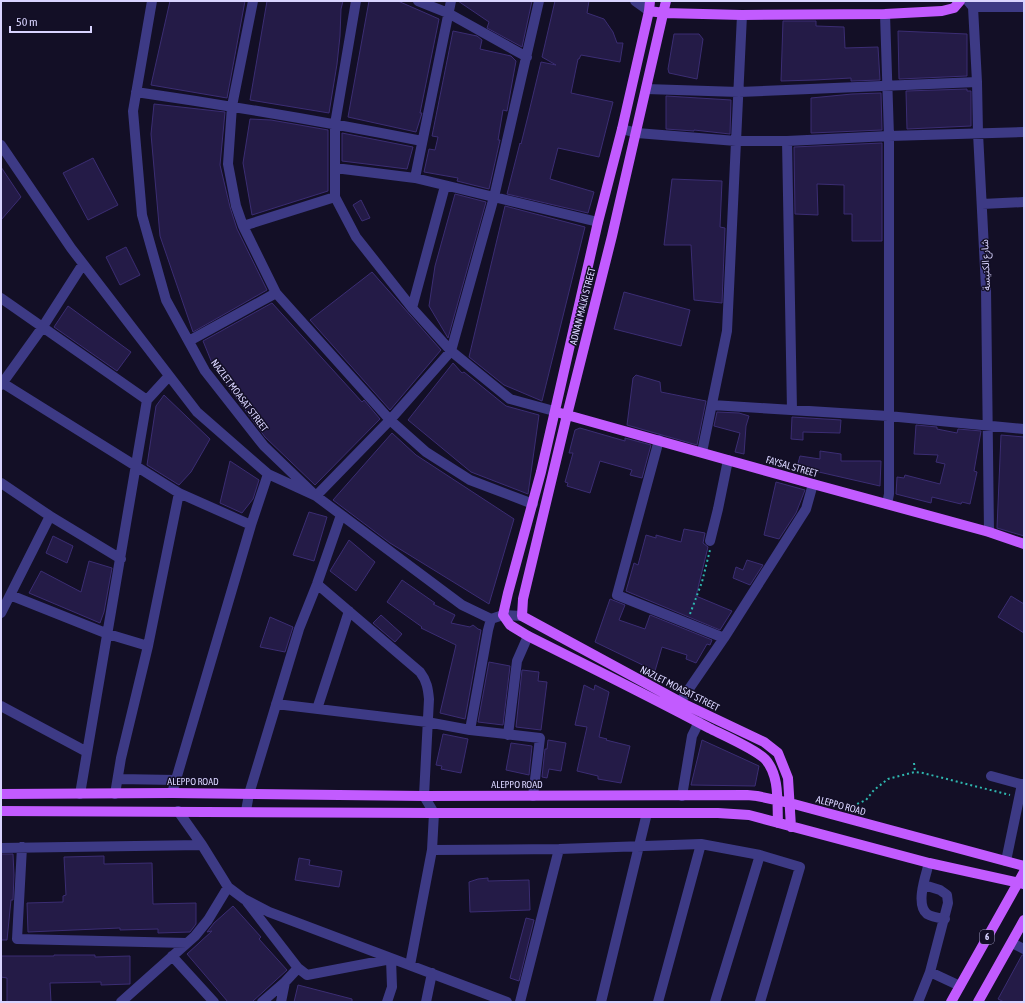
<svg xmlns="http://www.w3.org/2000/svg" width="1025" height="1003" font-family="'Asap Condensed','Noto Sans Arabic',sans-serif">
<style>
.building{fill:#241b47;stroke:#3b2d73}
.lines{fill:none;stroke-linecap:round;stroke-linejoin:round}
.path{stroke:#2fb8b0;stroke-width:2;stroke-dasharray:2 3;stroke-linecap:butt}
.minor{stroke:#3d3a85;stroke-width:10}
.major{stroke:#c25bff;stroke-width:10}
.labels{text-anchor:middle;stroke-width:3;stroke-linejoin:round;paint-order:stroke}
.shield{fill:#130f26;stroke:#9e99be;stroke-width:1}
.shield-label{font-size:9px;font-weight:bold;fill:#d9d4ff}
.street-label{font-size:10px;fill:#d9d4ff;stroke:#130f26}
</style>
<rect width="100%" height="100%" fill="#130f26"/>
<!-- building -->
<path class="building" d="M170,1H245L227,98L151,85Z
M267,1H343L341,9L340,36L337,64L329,113L250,100Z
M369,1H398L439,19L420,113H422L416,132L348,117Z
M458,1H532L522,47L487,28L489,22Z
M555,1H589L587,13L604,19L613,32L617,43H623L620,62L581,55L579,59H578L571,93L613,102L599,157L558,148L550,179L594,192L588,213L507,194L520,143L521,144L528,116L541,62L556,65L542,57Z
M783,21H816V26L844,27L845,48L878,47L880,80L851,81V78L815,80L781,81Z
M453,31L477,36L482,40L480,49L511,56L516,61L507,111L503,110L498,140H500L489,189L457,181L458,178L424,172L429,149L435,150L438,137L432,136Z
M898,31L967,34V76L899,79Z
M674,34H699L703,39L697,79L669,73L668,69Z
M967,89V91H971V126L907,129L906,91Z
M881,93L882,130L811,133V98L852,94Z
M666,96L731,100L730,134L694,130V131L666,129Z
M154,104L225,112L220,165L230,207L237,229L267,290L193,332L160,236L151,134Z
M250,119L271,120L328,130V191L252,215L243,163Z
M342,133L413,147L407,169L342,161Z
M882,143V241H852V214H844V185L817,184L818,215L795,214L794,147Z
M93,158L118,205L88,220L63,173Z
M1,167L21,197L1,220Z
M672,179L722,181L720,227L725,228L722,303L694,300L691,245H664Z
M455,194L486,202L448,338L429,306L435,266Z
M361,200L370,218L362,221L353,205Z
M505,206L585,227L542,401L504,385L469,357Z
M126,247L140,275L120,285L106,257Z
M372,272L441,350L390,410L310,320Z
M624,292L690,310L681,346L614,329Z
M272,303L362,402L364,400L380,419L315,485L265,437L214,368L203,341Z
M68,306L131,352L117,371L54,327Z
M453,363L462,373L464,372L506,406L539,415L528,494L471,472L408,420Z
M636,375L660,382L661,392L706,401L697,445L627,425L633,378Z
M164,395L210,439L191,472L179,485L147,465L156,406Z
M717,412L739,413L749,416L746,426L744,454L735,452L740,433L714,426Z
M792,417L841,420L840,433L803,432V440L791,439Z
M916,425L937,427V429L957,433L958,429L981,431L974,471L977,472L970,504L962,502L961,504L932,497L931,503L896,494L897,477L904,478L905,475L940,484L945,464L936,462L938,455L914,454Z
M580,428L625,441V438L651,445L642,478L630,475L632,470L600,461L590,493L567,486L568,483L565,482L573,453H569L575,430Z
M392,433L416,455L514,519L489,604L390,543L333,500Z
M1001,435L1024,437V536L997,528Z
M820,451L841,454V461H881L880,486L797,467L800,456L820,459Z
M230,461L259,480L253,499L242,513L220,503Z
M776,482L805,490L796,513L779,539L764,535Z
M309,512L327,517L314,561L293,555Z
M684,529L705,533L703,543L708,547L696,596L732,611L720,630L626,591L634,563L638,565L646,535L656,538V535L681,542Z
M53,536L73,546L67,563L46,553Z
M349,540L375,562L356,591L330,571Z
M747,560L763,565L750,585L733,578L736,567L743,570Z
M89,561L112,568L104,612L100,623L29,593L41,571L81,592Z
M402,580L435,603L433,604L455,615L451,623L470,627L473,625L478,629L481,630L465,719L440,713L456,645L421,628L422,627L387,602Z
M1011,596L1024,604V633L998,617Z
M610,599L625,605L619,620L645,629L650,615L712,640L710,645L707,644L696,663L686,659L687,655L662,647L655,671L595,642Z
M381,615L402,634L395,642L373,623Z
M270,617L293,627L285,652L260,647Z
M489,662L510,666L503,725L478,722Z
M522,670L539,672L538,681L547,682L541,730L516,727Z
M584,685L594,690L595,685L609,692L599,737L607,739L606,740L630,746L621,783L598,779V776L577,771L587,727L575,725Z
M443,734L468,739L461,773L441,769L442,766L436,765Z
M548,740L566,743L561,771L549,769L547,778L542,777L545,749H547Z
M702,740L759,766L755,786L691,785Z
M511,743L532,746L529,775L506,770Z
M1,854H13L14,875L13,900H11L7,940H1Z
M104,856V864L152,863L153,904L196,903V924L190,932L158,933V929L120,930V928L28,932L27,903L63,902V896L66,895L64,857Z
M299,858L310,860L309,865L342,871L339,887L295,880Z
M488,878V881L529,880L530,910L470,912L469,882L478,879Z
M233,906L261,937L259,939L287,970L252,1002H228L187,954L212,931L207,932L214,923Z
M526,918L534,920L519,981L510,978Z
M54,955H95V957L130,956V984L101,985V982L50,983L51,1002H7V978L1,977V956H54Z
M1022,955H1024V1002H1004L998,999Z
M298,985L352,999V1002H294Z"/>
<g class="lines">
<!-- path -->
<path class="path" d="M690,614L702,582L710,550
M914,763L915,772
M848,808L866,800L874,790L888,779L915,772L923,773L1010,795"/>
<!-- minor -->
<path class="minor" d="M152,1L133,111L142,215L166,300L205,371L264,446L316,496L462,605L491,619L503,615L522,616
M253,1L232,106L228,164L236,206L243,226L276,293L390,420L426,452L470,480L533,504
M356,1L335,124V197L356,237L412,308L451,351L510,399L554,411
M418,1L448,13L527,57
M635,1L649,11
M968,1L973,7L977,82L978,133L986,288L989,532
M973,7H1024
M885,14L889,136V494L887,504
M646,89L739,92L977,82
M136,92C232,106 327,122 422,141
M622,129L637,133L736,141H787L889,136L1024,132
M787,141L792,410
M1,145L71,248L197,412L268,474L316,496L390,420L451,351L494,197L539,1
M335,168L415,178L598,222
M415,178L451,1
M982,204L1024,202
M243,226L335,197
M1,298L147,400
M412,308L445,186
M189,341L276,293
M1,382L179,493L251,525
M1,385L42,328L83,264
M712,405L888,416L1024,429
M659,440L617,595L724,638
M702,452L727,331L742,15
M1,483L50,516L121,559
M710,541L718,509L728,460
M317,584L420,672C427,681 428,689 429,699L424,796L434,813L432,850L410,965
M10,595L108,634L148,646
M1,613L50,516
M680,702L724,638L806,509L813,484
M276,704L427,722L470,730L540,738L533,796
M1,706L87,752
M317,709L349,611
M470,730L488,630L491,619
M508,735L517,661L528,636
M991,776L1024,785
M118,779L176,780
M172,793L251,525L268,474
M80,794L147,400L169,376
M115,794L121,758L148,646L179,493
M682,796L692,736L699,722
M178,811L202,845L228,887L244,899L269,912L507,1002
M246,811L249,794L299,629L317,584L341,515
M22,847L17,939L187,943
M1,848L202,845
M432,850L559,849L701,844L760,855L800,867L760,1002
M1006,861L1022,784
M929,863C926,875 915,904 927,914C932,917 939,918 945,919
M924,885L940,890L947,895L948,903L930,972L960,986
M247,902L298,968L307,975L391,959L392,987L387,1002
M1012,943L1024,949
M172,956L214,1002
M121,1002L195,936L208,920L228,887
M262,1002L285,982L298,968
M281,1002L285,982
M426,1002L432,973
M520,1002L559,849
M601,1002L647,813
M658,1002L701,844
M715,1002L760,855
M918,1002L930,972"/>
<!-- major -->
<path class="major" d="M650,1L649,11L622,129L598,222L541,472L508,593L503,615L510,625L528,636C588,666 649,696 709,728C723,735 755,749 765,759C780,775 777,803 778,823
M666,1L612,236L567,415L523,599L522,616L684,704L764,742L778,753L788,778L791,827
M649,11L664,13L742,15L885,14L942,11L954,8L960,1
M560,413L813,484L989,532L1024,544
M1,794L172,793L424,796L747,795L757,796L790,803L1024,866
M1,811L434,813H718L749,815L929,863L1024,884
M951,1002L1024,872
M978,1002L1024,920"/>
</g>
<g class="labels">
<!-- shield labels -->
<rect class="shield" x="980" y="930" width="14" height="14" rx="3"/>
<g class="shield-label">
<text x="987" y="940">6</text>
</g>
<!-- street labels -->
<g class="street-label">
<text transform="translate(985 265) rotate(-92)" y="4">شارع الكنيسة</text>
<text transform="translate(582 306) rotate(-76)" y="4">ADNAN MALKI STREET</text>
<text transform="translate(240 395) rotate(53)" y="4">NAZLET MOASAT STREET</text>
<text transform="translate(792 466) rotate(16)" y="4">FAYSAL STREET</text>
<text transform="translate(680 688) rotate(27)" y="4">NAZLET MOASAT STREET</text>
<text x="193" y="785">ALEPPO ROAD</text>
<text x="517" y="788">ALEPPO ROAD</text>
<text transform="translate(841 805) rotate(15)" y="4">ALEPPO ROAD</text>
</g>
</g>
<!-- border -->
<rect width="1025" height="1003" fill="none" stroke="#d9d4ff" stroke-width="4"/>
<!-- scale -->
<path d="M10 26v6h81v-6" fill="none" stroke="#d9d4ff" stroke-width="2"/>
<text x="16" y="26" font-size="12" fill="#d9d4ff" stroke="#130f26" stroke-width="3" paint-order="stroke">50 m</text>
</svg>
